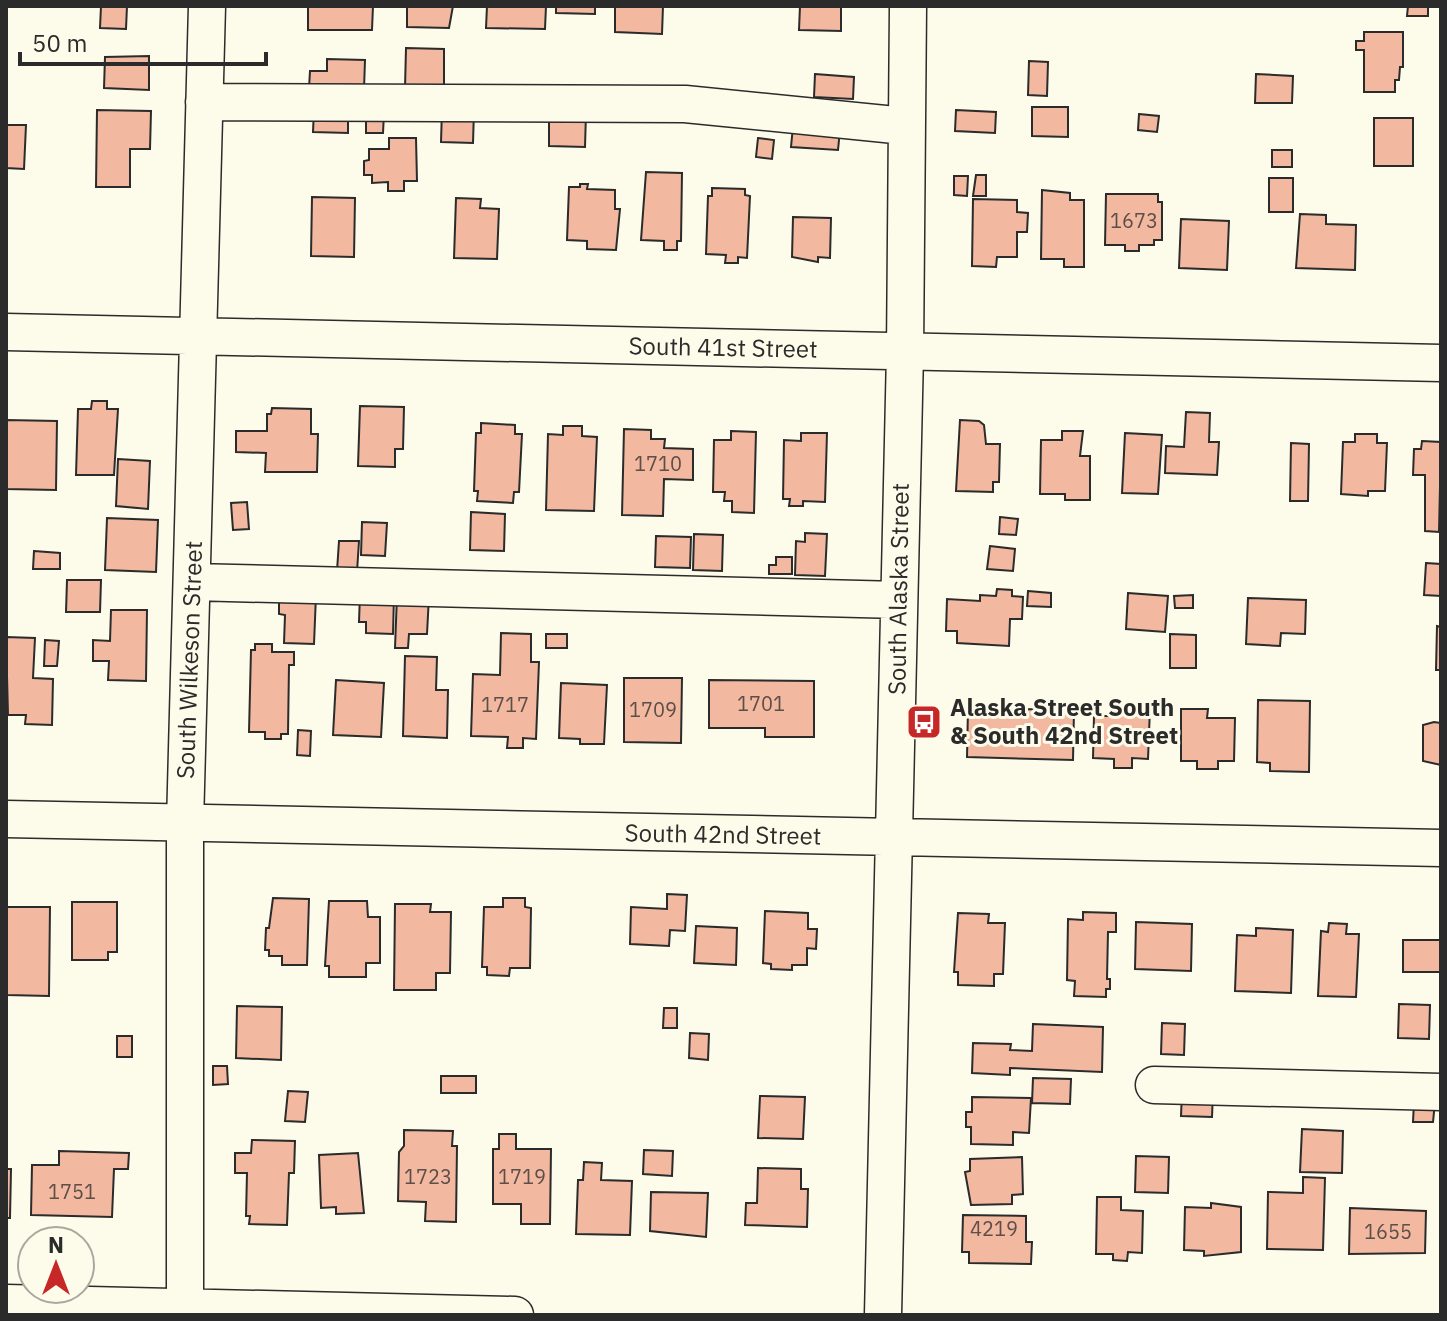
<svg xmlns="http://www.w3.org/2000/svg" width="1447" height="1321" font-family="'IBM Plex Sans',sans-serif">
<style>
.building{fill:#f2b8a0;stroke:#2b2b2b;stroke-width:2}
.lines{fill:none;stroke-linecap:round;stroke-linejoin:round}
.minor-casing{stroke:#2b2b2b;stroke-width:39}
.minor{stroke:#fdfbea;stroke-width:36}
.labels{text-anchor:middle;stroke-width:6;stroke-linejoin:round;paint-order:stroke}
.number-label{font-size:20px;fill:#5d4e48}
.street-label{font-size:24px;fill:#2b2b2b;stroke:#fdfbea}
.poi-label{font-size:24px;font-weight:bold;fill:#2b2b2b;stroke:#fdfbea;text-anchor:start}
</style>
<rect width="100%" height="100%" fill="#fdfbea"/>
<!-- building -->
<path class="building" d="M101,6H127L126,29L100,28Z
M308,6H373L372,30H308Z
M407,6H453L449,28L407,27Z
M487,6H546L545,29L486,28Z
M556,6H595V14L556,13Z
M615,6H663L662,34L615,32Z
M800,6H841V31L799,30Z
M1408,6H1433H1428V16H1407Z
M1364,32H1403V67H1400L1399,80H1395V92H1364V50H1356V41H1364Z
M406,48L444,49V89L405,88Z
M149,56V90L104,88L105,57Z
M327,59L365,60L364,89L309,88L310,71H327Z
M1029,61L1048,62L1047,96L1028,95Z
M815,74L854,77L853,99L814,97Z
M1256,74L1293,76L1292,103H1255Z
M1032,107H1068V137L1032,136Z
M314,108H348V133L313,132Z
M442,109L474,110L473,143L441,142Z
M97,110L151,111L150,149H130V187H96Z
M956,110L996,112L995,133L955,131Z
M549,112L586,113L585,147L549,146Z
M366,113H384L383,133H366Z
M1139,114L1159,116L1157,132L1138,130Z
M1374,118H1413V166H1374Z
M6,125H26L24,169L6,168Z
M793,126L840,130L838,150L791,147Z
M389,138H416L417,181H404V191H388V182L372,183V175H364V161L369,160V149H389Z
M758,138L774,140L772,159L756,157Z
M1272,150H1292V167H1272Z
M646,172L682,173L681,241H677V250H664V241L641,240Z
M976,175H986V196H973Z
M954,176H968L967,196L954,195Z
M1269,178H1293V212H1269Z
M580,184H588L587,189L615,190V209H620L616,250L587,249V241L567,240L569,187H580Z
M712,188L745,189V195L750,196L747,258L738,257V263H725L726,255L706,254L708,196H712Z
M1042,190L1070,193V200H1084V267H1064V259H1041Z
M1106,194H1158V202H1162V240H1154V245H1139V251H1125V245H1105Z
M312,197L355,198L354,257L311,256Z
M456,198L481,199L480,208L499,209L497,259L454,258Z
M973,199L1017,200V212L1028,213L1027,232H1017V257H997L996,267L972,266Z
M1300,214L1326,215V224L1356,225L1355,270L1296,268Z
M793,217L831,218L830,258L818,257V262L792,257Z
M1181,219L1229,221L1227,270L1179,268Z
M92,401H107V409H118L114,475H76L78,409H91Z
M360,406L404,407L403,449H395V467L358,466Z
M272,408L311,409V434H318L317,472H265L266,453L236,452V431H267V414H271Z
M1186,412L1210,413L1209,442H1219L1217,475L1165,473L1166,446L1184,447Z
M6,420L57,421L56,490L6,489Z
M960,420L979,421L984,425L986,444H1000L999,482H993V492L956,491Z
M481,423L515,425V434H522L519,492H514L513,503L477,501L478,491H474L476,433H481Z
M563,426H582V436L597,437L594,511L546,510L548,434L563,435Z
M624,429L651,430V439H665L664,448L693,449V480L664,479L663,516L622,515Z
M731,431L756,432L754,513L732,512V501H724L725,492H713L714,440H731Z
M1062,431H1083L1080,456H1090V500H1065V494H1040L1041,440H1062Z
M801,433H827L825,502L803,501V506H789L790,499H783L784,440L801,441Z
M1125,433L1162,435L1158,494L1122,493Z
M1355,434H1377V443H1387L1385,491H1368V496L1341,494L1343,442H1355Z
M1422,441L1441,442L1439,532L1425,531V475H1413L1414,449H1421Z
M1291,443L1309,444L1308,501H1290Z
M118,459L150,461L148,509L116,506Z
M247,502L249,529L233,530L231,503Z
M471,512L505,514L504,551L470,550Z
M1000,517L1018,519L1016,535L999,534Z
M107,518L158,520L156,572L105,570Z
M362,522L387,523L385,556L361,555Z
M805,533L827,534L825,576L795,575L796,541L805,542Z
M694,534L723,535L722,571L693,570Z
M656,536L691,537L690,568L655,567Z
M339,541H359L357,572L337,571Z
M990,546L1015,549L1013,571L987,569Z
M34,551L60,553V569H33Z
M776,557H792V574H769V565H776Z
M1426,563L1441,564V596L1424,595Z
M67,580H101L100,612H66Z
M997,589L1012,590V596L1023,597L1022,619H1010L1009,646L957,643V631H946L947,599L980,601V595L996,596Z
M1028,591L1051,593V607L1027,606Z
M1128,593L1168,596L1165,632L1126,629Z
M279,594L316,595L314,644L284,643L285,615L279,614Z
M360,594L394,595L393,634L366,633V622H359Z
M397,595L429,596L427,634H409L408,648H395Z
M1193,595V608H1175L1174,596Z
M1248,598L1306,600L1305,634L1281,633L1280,646L1246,644Z
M111,610H147L146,681L108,680L109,661H93V640L110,641Z
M1437,626L1441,627V670H1436Z
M501,633L531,634V662H539L536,739L523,738V748H507L508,737L471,736L473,674L500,675Z
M546,634H567V648H546Z
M1170,634L1196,635V668H1170Z
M6,637L35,638L33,678L53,679L52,725L25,724L26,715H8Z
M45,640L59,641L57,666H44Z
M255,644H272V652H294V665H289L288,734H281V739H265V732H249L251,650H255Z
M405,656L437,657L436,690H448L447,738L403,736Z
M624,678H682L681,743L624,742Z
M336,680L384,683L381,737L333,735Z
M709,680L814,681V737H765V728H709Z
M561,683L607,685L604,744H580V739L559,738Z
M1258,700L1310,701L1309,772L1270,771V763L1257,762Z
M1113,707L1150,708L1148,759L1132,758V768H1114V759L1093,758L1094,716H1113Z
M968,708L1074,710L1073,760L967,757Z
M1181,709H1208L1207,718H1235L1234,761H1218V769H1197V761H1181Z
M1434,722L1441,723V765L1423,761V725Z
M298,730L311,731L310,756L297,755Z
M667,894L687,895L685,931L670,930L669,946L630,944L631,907L667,909Z
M273,898L309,899L307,965H282V956H269V950H265L266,928H269Z
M503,898H525V907L531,908L530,968H510L509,976L487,975V967H482L484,907H503Z
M329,901H367L368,917H380V963H366V977H329V966H325Z
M72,902H117V952H108V960H72Z
M395,904H431L430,912H451L450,973H436V990H394Z
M7,907H50L49,996L7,995Z
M765,911L808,913V929H817L816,949L807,948V965H792V970L771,969V964L763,963Z
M1083,912L1116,913V932H1108L1107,979H1110V989H1106V997L1074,996L1075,981L1067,980L1068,919L1083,920Z
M958,913L989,914L988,923H1005L1003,974H994V986L958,985V972H954Z
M1136,922L1192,924L1191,971L1135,969Z
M1329,923L1347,924L1346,934H1359L1356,997L1318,996L1321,931L1328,932Z
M696,926L737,928L736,965L694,963Z
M1256,928L1293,930L1291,993L1235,991L1237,935L1256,936Z
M1440,934L1441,972H1403V940H1440Z
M1399,1004L1430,1005L1429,1039L1398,1038Z
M237,1006L282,1007L281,1060L236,1058Z
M664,1008H677V1028H663Z
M1162,1023L1185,1024L1184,1055L1161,1054Z
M1033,1024L1103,1027L1102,1072L1010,1068V1075L972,1073L973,1043L1011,1044L1010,1050L1032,1051Z
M690,1033L709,1034L708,1060L689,1058Z
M117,1036H132V1057H117Z
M213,1066H227L228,1084L213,1085Z
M441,1076H476V1093H441Z
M1033,1078L1071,1079L1070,1104L1032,1103Z
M288,1091L308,1092L305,1122L285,1121Z
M1182,1091H1213L1212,1117L1181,1116Z
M760,1096L805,1097L803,1139L758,1138Z
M972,1097L1031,1098L1029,1133L1013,1132V1145L971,1144V1127H966V1112H972Z
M1414,1102H1435L1433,1122H1413Z
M1302,1129L1343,1131L1342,1173L1300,1172Z
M404,1130L453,1131L452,1146H457L456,1222L425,1221L426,1202L398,1201L399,1152L404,1146Z
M499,1134H516V1149H551L550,1224H521V1204H493V1149H499Z
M252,1140L295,1141L294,1173H289L287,1225L249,1224L250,1216H246L247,1173H235V1153H251Z
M644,1150L673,1151L672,1176L643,1174Z
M59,1151L129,1153L128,1169H114L112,1217L31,1215L32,1165H59Z
M358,1153L364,1213L336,1214V1207L321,1208L319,1155Z
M1136,1156L1169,1157L1168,1193L1135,1192Z
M1022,1157L1023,1194L1012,1195V1204L971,1205L965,1172L970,1171V1159Z
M584,1162L602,1163L601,1180L632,1181L630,1235L576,1234L578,1180H583Z
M758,1168L801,1169V1189H808L807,1227L745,1225L746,1203H757Z
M6,1169H11L10,1218H6Z
M1303,1177L1325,1178L1323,1250L1267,1249L1268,1192L1303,1193Z
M651,1192L708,1193L706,1237L650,1231Z
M1097,1197H1121V1210L1143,1211L1142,1253L1128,1252L1127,1261L1113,1260V1254H1096Z
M1211,1203L1241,1207V1252L1204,1256V1251L1184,1250L1185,1207L1211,1208Z
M1350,1208L1426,1211L1425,1253L1349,1254Z
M963,1215L1026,1216V1242H1032L1031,1264L969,1263V1252H962Z"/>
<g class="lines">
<defs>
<path id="minor" d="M204,102L685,104L905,126
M6,332L1441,363
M192,582L899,600
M6,819L1441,848
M1154,1085L1441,1092
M6,1303L515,1315
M185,1315V824L207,6
M883,1315L905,353L908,6"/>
</defs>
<!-- minor casing -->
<use href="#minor" class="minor-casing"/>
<!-- minor -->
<use href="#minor" class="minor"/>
</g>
<!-- icons -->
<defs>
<symbol id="bus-square" viewBox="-11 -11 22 22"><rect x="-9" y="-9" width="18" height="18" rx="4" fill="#c62828" stroke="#fdfbea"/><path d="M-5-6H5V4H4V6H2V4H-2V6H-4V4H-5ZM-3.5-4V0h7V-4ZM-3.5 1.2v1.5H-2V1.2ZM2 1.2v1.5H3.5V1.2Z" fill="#fff"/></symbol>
</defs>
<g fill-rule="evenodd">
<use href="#bus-square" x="904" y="702" width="40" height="40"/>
</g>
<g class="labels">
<!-- number labels -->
<g class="number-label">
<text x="1134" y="228">1673</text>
<text x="658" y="471">1710</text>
<text x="761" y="711">1701</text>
<text x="505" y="712">1717</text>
<text x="653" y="717">1709</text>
<text x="428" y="1184">1723</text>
<text x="522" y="1184">1719</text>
<text x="72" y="1199">1751</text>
<text x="994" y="1236">4219</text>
<text x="1388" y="1239">1655</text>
</g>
<!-- street labels -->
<g class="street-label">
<text transform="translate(723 348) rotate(1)" y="8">South 41st Street</text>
<text transform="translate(899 589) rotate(-89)" y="8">South Alaska Street</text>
<text transform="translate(190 660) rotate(-88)" y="8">South Wilkeson Street</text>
<text transform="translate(723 835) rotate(1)" y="8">South 42nd Street</text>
</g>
<!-- poi labels -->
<g class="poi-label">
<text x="950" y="716">Alaska Street South<tspan x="950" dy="28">&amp; South 42nd Street</tspan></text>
</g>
</g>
<!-- border -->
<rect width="1447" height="1321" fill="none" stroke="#2b2b2b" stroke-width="16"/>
<!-- north arrow -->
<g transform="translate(56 1265)"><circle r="38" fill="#fdfbea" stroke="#a9a89e" stroke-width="2"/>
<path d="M0-6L14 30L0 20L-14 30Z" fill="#c62828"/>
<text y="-12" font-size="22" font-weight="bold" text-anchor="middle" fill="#2b2b2b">N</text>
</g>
<!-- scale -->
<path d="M20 52v12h246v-12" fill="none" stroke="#2b2b2b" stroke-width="4"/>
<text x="32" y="52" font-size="24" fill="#2b2b2b" stroke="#fdfbea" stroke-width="6" paint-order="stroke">50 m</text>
</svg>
